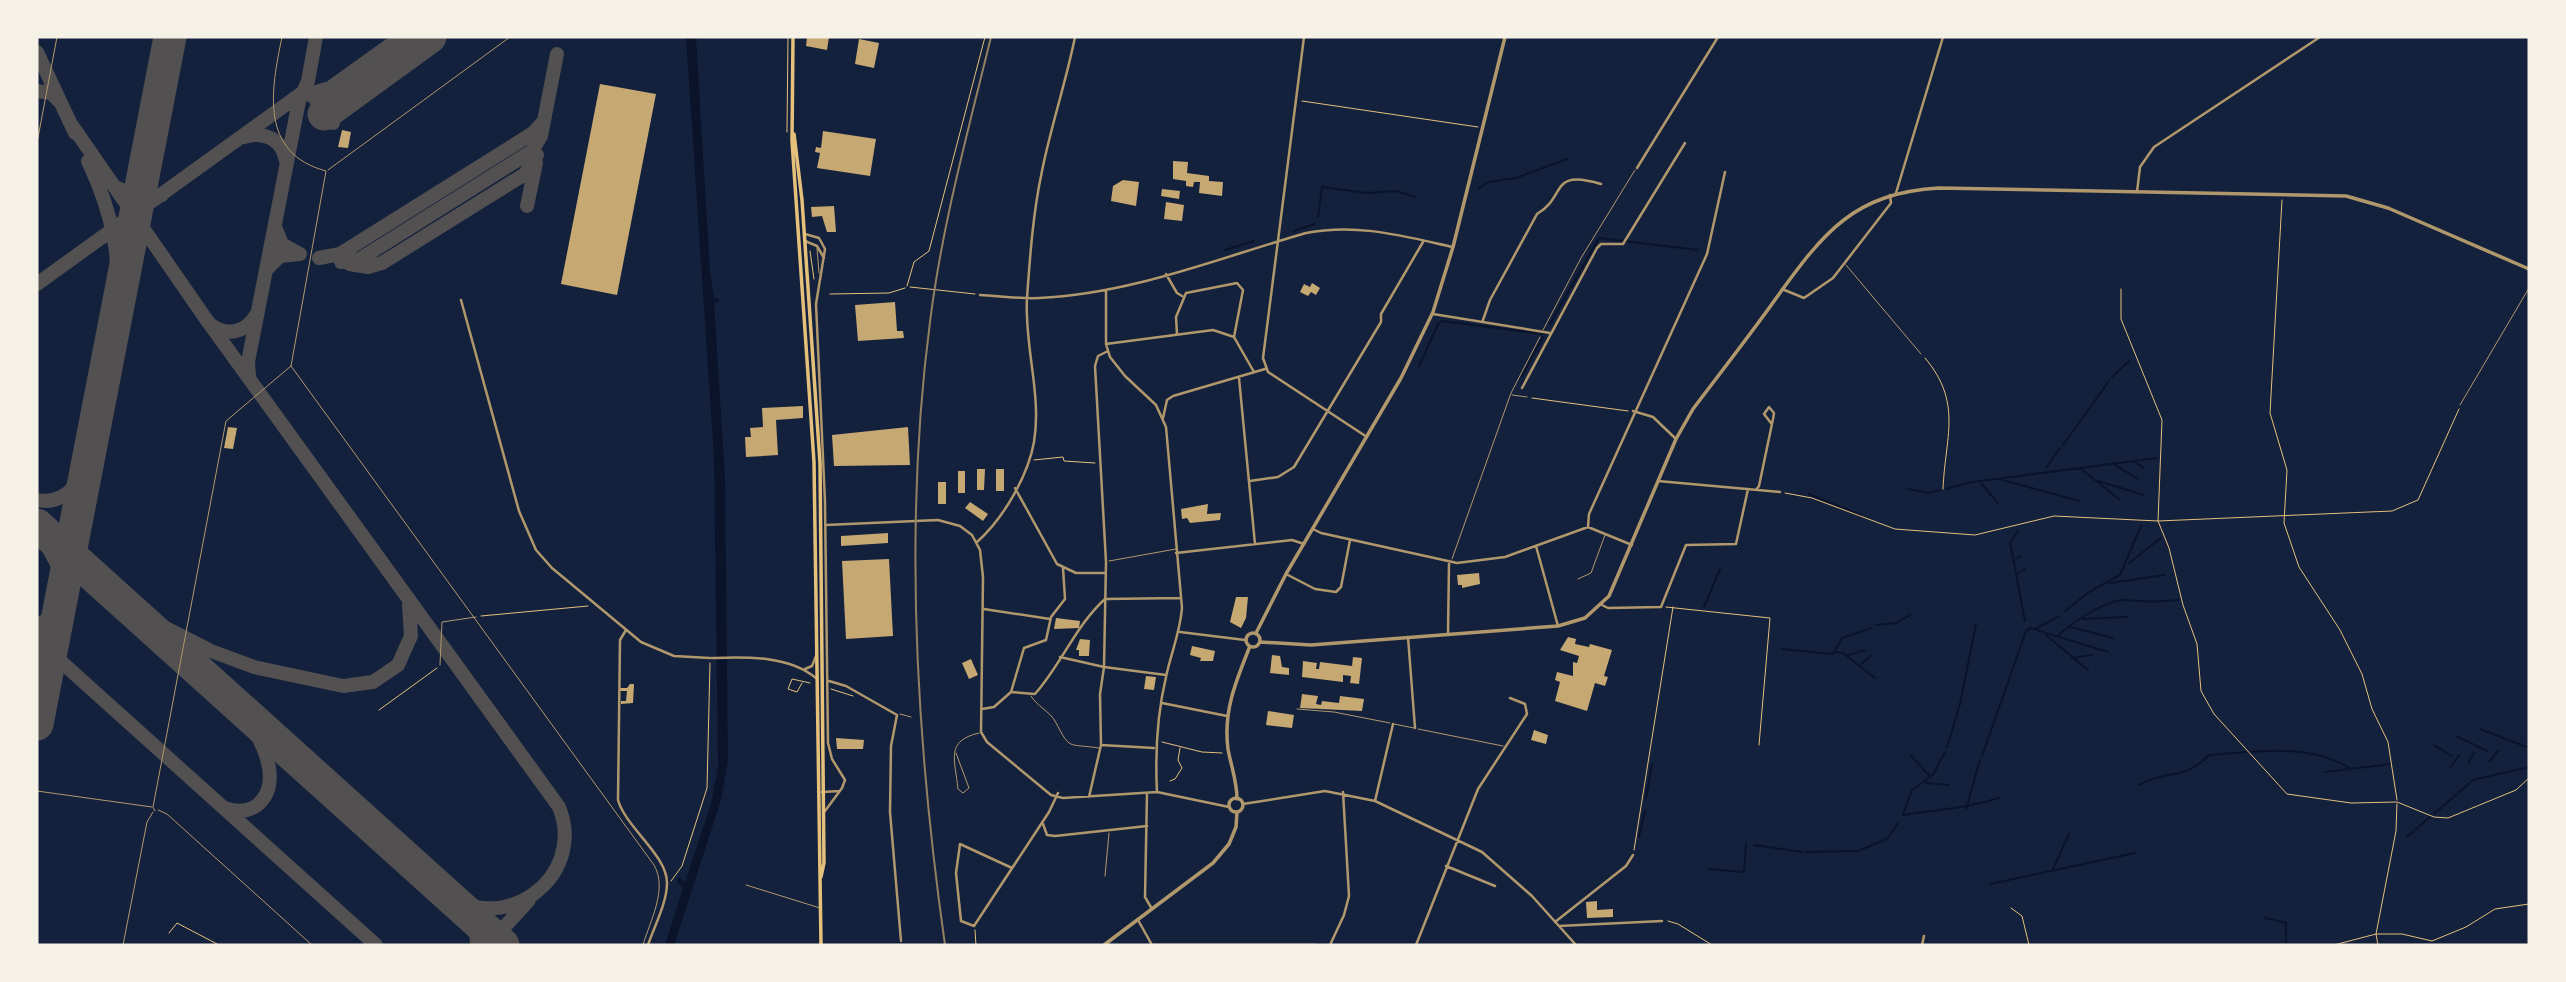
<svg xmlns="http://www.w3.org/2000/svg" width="2566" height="982" font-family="Montserrat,sans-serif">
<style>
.water{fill:#0b132b}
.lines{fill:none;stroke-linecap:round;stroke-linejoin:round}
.stream{stroke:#0b132b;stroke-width:2}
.taxiway{stroke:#525050;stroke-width:14}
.runway{stroke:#525050;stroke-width:33}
.building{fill:#c6a872}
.path{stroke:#e5c07b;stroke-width:1}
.service{stroke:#b1986c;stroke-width:1}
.minor{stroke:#b1986c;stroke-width:2.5}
.tertiary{stroke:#b1986c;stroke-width:3.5}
.secondary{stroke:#e5c07b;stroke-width:3.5}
.rail{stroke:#918062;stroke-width:2}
</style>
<rect width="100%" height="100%" fill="#14213d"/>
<!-- water -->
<path class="water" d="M686,37H696L710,273L714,298H719V302L714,303L725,479L728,760L721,800L674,945H665L683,888L677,881L679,877L685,882L711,804L718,766L714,458Z"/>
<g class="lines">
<!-- stream -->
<path class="stream" d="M1478,189L1488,182L1516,178L1567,159
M1318,217L1322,187L1367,193L1396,191L1416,197
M1294,231L1315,224
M1225,250L1254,241
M1550,324L1599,238L1698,250
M1419,366L1438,324L1442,321L1544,334
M1522,376L1543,337
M2112,377L2129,361
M2063,445L2109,381
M2135,462L2143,468
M2115,465L2138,479
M2046,468L2060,448
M2080,468L2120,500
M1999,479L2079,501
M2095,480L2144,495
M1981,483L1998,503
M1908,489L1929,493L1940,490
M1946,489L1972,482L2157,458
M1809,494L1861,515
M2018,531L2010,542L2025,621
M2013,562L2020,556
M2129,563L2161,538
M2017,574L2025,569
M2110,583L2165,575
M1704,607L1720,569
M2065,611L2089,592L2120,575L2141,526
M2083,619L2127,617
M1876,625L1896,623L1910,615
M2070,627L2113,638
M2035,629L2059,616
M2046,635L2088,670
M2058,636C2069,624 2109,598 2125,600C2143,602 2160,602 2179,600
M1782,649L1833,654L1842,638L1871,628
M1836,652L1843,653L1875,678
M1849,655L1865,650
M2072,658L2092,655
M1860,665L1872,655
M2480,729L2527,747
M2456,736L2487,751
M2434,745L2452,756
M1947,747L1960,704L1976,624
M2251,752C2285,749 2321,750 2351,769
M1911,756L1930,776
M1982,756L2026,631L2030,628L2108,652
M2489,762L2498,751
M2468,763L2474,753
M2451,767L2459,755
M2325,772L2391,764
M1926,783L1949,785
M2139,785C2168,769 2184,781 2209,755L2246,752
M1646,798L1652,764
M1966,809L1980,760
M1903,814L1912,790L1933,775L1945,752
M2434,814L2473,780L2529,767
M1903,815C1938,809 1964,809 1999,798
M1639,837L1645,811
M2407,837L2430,817
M1754,845L1803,852
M1806,852L1858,851L1887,839L1898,823
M1708,869L1744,872L1746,844
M2052,871L2069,834
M1990,884L2135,853
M2265,918L2286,923V945"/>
<!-- taxiway -->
<path class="taxiway" d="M37,52L75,133
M37,91L51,93L59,101
M305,95L311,93L333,123
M298,97L330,88L401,37
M71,124L206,319L559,807C588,879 500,940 442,890
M244,137C265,131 282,139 286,161
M88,161C113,214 123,261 115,320
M118,188L137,197L162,195
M527,206L536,163
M131,236L140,213
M319,258L340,254L533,133L543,122
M341,262L360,259L532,151L541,136L557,54
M349,264L368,267L382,263L525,174L537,155
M267,269L280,256L300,254L282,244L275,227
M37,284L302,93
M211,325C228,337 246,332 256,315
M249,377L248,362L299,101L308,81L316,37
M37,500C61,505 79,487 87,465
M37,527L58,566L60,602
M98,580L158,624L211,651L254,667L343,686L373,682L398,665L411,636L409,604
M37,625L51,618L60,602
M37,640L376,945
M225,808C235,812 246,812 256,806C290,781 253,721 232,701
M464,909L476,924L477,945
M488,945L529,900"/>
<!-- runway -->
<path class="runway" d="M324,114L430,37
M37,525L503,945
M37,724L170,37"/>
</g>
<!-- building -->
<path class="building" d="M807,37H829L827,50L806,46Z
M859,39L879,43L874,68L855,64Z
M600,84L656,94L617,295L561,284Z
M342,130L351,132L348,148L338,147Z
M823,131L876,139L870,176L817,168L820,153L815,152L816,147L821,148Z
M1173,161L1188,162L1187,173L1209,176V181L1223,182L1222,196L1199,193L1200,182H1194L1193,187L1186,186V181L1173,179Z
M1123,180L1139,182L1136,206L1111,201L1113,186Z
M1162,189L1180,191L1179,199L1161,196Z
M1166,202L1184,205L1182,221L1164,219Z
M834,206L836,232H827L822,216L812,217L811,207Z
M1312,283L1320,288L1316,295L1311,292L1308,296L1300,292L1304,284L1310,287Z
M895,302L897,331H903L904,338L858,341L855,305Z
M803,406V418L776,420L778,455L746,457L745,437H751L750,428L763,427L762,408Z
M228,427L237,428L233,449L224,448Z
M908,427L910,465L834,466L832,435Z
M977,469H985L984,490H977Z
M996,469H1004V491H996Z
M958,471H965V493H958Z
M938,482H946V504H938Z
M970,502L988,514L983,521L965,508Z
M1208,504L1207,514L1221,513L1220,520L1190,523L1187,518L1182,519L1181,509Z
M888,533V543L841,546V536Z
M889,559L893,636L846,639L842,561Z
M1479,573L1480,584L1462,588V585H1458L1457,575Z
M1236,597H1248L1246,618L1241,628L1230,622Z
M1056,618L1080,621L1079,628L1054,629Z
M1568,637L1576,639L1575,644L1589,647L1590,644L1612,650L1604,676L1608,677L1605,686L1595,683L1587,711L1555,701L1560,682L1555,680L1557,672L1573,676V662L1577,663L1579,656L1560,650Z
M1080,639L1090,640L1089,656H1079V650H1076Z
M1192,646L1215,651L1213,661H1200L1201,658L1190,655Z
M1272,655L1280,656L1282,667L1289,668V675L1270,673Z
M1353,657L1362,658L1359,684L1350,683L1351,676L1343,675V682L1302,677L1303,661L1317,663L1316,669H1319L1320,662L1352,666Z
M971,659L978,675L969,679L962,663Z
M1146,676L1156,677L1154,690L1144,689Z
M630,684H634L633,703L621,704V701H626L627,691H620V688H627Z
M1302,694L1318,696L1316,704L1321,705L1322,701L1339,703L1340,696L1364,699L1362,711L1300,708Z
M1268,711L1294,715L1292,728L1266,725Z
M1534,730L1548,735L1546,744L1531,740Z
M836,738L864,740L863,749H837Z
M1597,901V910L1613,909V917L1587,918L1586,902Z"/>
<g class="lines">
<!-- path -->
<path class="path" d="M1302,101L1478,127
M787,132L788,37
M2282,200L2270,413L2287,470L2284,523L2299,567L2340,630L2362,674L2372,709L2388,742L2397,800
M810,251L814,279
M907,286L914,262L929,251L985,37
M910,287L975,294
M2121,289V319L2162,420L2158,521L2169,548L2183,605L2197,644L2201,691L2214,714L2287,794L2351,803L2397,802L2434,817L2448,818L2516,790L2529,778
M830,294L889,293L905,288
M1925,358C1963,403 1945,437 1943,489
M1532,398L1628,411
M1034,460L1063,457L1064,461L1095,463
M1785,493L1812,498L1895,529L1975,535L2054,516L2158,521L2392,511L2418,500L2459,409
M1666,607L1770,618L1759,745
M481,616L588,606
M802,683L797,692L788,689L792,679L810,683
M831,689L853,696
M379,710L437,668
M1162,742L1202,752L1222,753
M1170,781L1175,779L1182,768L1178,760L1180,748
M1634,850L1673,607
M671,881L682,866L707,788L710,663
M2011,908L2022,916L2029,945
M1668,921L1678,924L1712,945
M975,930L976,945
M169,933L177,923L219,945
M2334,945L2376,934H2402L2432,941L2466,927L2495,909L2529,904
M2378,945L2376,934L2396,831L2397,804"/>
<!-- service -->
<path class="service" d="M37,143L57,37
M328,170L510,37
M817,248L819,273
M1846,265L1921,354
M1543,330L1581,258L1635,170
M291,366L654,865C668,889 650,921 643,945
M1512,395L1527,397
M2460,405L2529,288
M1452,559L1511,393L1540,337
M1109,561L1176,549
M1578,579L1591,573L1605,535
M440,665L442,622L476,617
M1031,696C1037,706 1049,711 1055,721C1071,751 1066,743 1099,748
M1297,709L1334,712L1390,723
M900,714L911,717
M1394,724L1414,728
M1418,729L1503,746
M956,753L969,788L963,793L958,789C955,759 945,741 979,733
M37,791L152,807
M158,810L167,814L312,945
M155,811L153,807L226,421L291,366L326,171C259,153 271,90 282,37
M1105,876L1109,833
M746,885L820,908
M123,945L147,822L153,812"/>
<!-- minor -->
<path class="minor" d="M1304,37L1263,358L1268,372L1367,437
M1637,168L1718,37
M2137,192L2140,167L2154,147L2320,37
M1896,193L1943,37
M805,234L819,238L825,249L816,304L825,502L828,743L832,759L845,780L842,788L825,811
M805,241L817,246L824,258
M1166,274L1177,293L1182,296
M1782,289L1804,298L1833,278L1891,203L1890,195
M1106,290V344L1110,357L1125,376L1156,405L1166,427L1182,608C1180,633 1171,653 1166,677C1157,715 1155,753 1157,792
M980,295C1000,296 1020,299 1039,298C1131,294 1219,258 1306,233C1357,223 1403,236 1453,247
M461,300L519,511L536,550L552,568L641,642L674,656L710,658
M1433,314L1550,333
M1483,320L1490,300L1537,214C1567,197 1549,168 1601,184
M1177,334L1176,317L1186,293L1237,283L1243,290L1234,337
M1106,344L1213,330L1234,337L1254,372
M1239,378L1255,544
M1522,388L1597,248L1601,244H1623L1685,143
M1633,411L1653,417L1676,439
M1163,418L1167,400L1173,396L1265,369
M1250,481L1278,477L1294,467L1381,322V314L1423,242
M1658,481L1780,492
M1015,488L1057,564L1076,573H1104
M1756,490L1759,486L1773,419L1774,413L1769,407L1764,414L1771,423
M826,525L938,520L960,526L972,535L980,550L983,577L981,732L987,742L1051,795L1063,798L1157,792L1229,807
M1588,527L1589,514L1707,254L1725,172
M1313,529L1321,533L1457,563L1505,557L1588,527L1632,545
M977,542C1003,519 1028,476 1034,442C1042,395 1024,345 1027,298C1030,256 1033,213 1042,171C1051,126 1066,82 1075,37
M1536,546L1558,626
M1176,553L1292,540L1304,544
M1286,574L1315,589L1336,592L1341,587L1350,540
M1105,599L1181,598
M1602,605L1608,608L1661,607L1686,545L1736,544L1748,489
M984,609L1050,619
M626,630L620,640L618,800C626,828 667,855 667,883C667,903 654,927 648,945
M1180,632L1245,640
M1448,634L1449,563
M1408,637L1415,728
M1060,657L1104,667L1166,675
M712,658C746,657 788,655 816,678
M805,669L812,666L816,656
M829,681L846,686L897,715L891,746L890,812L901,941
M1011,692L1024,648L1046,640L1051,617L1065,599L1063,568
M1162,703L1227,716
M982,709L994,707L1011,692L1035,694C1061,665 1076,625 1105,599
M1101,745L1154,748
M822,792L840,791
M1147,793L1145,897L1152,909
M1089,797L1101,745L1100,694L1104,667L1106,562L1095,366L1098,356L1108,351
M1375,801L1393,724
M1243,804L1325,791L1375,801L1482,852L1532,896L1576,945
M1043,824L1047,835L1055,836L1147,826
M1446,866L1495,886
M1012,868L960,844L956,873L961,921L974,926L1049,812L1058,793
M1138,920L1152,945
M1555,922L1626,866L1633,855
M1559,926L1662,921
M1152,945H1316
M1330,945L1344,915L1349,896L1343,792
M1416,945L1478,789L1527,714L1525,704L1510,698
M1922,945L1924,936"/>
<!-- tertiary -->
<path class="tertiary" d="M1246 640a7 7 0 1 1 14 0a7 7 0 1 1-14 0Z
M1256,633L1286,574L1401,378L1433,312L1453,247L1505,37
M1260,642L1311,645L1558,626L1585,618L1609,596L1676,439L1693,409C1721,372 1750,335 1777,297C1824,232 1854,193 1939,188L2346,196L2388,208L2529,269
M1229 805a7 7 0 1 1 14 0a7 7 0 1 1-14 0Z
M1237,799C1237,781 1231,766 1228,749C1223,711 1236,681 1250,646
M1104,945L1213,863L1229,844L1236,827L1237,812"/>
<!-- secondary -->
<path class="secondary" d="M793,37L792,141L814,462L821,945
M794,134L802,200L820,463L824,863L821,877"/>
<!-- rail -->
<path class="rail" d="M945,945C916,741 903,527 930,322C942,225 968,131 991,37"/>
</g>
<!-- border -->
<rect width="2566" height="982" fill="none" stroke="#f6f1e7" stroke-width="77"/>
</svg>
